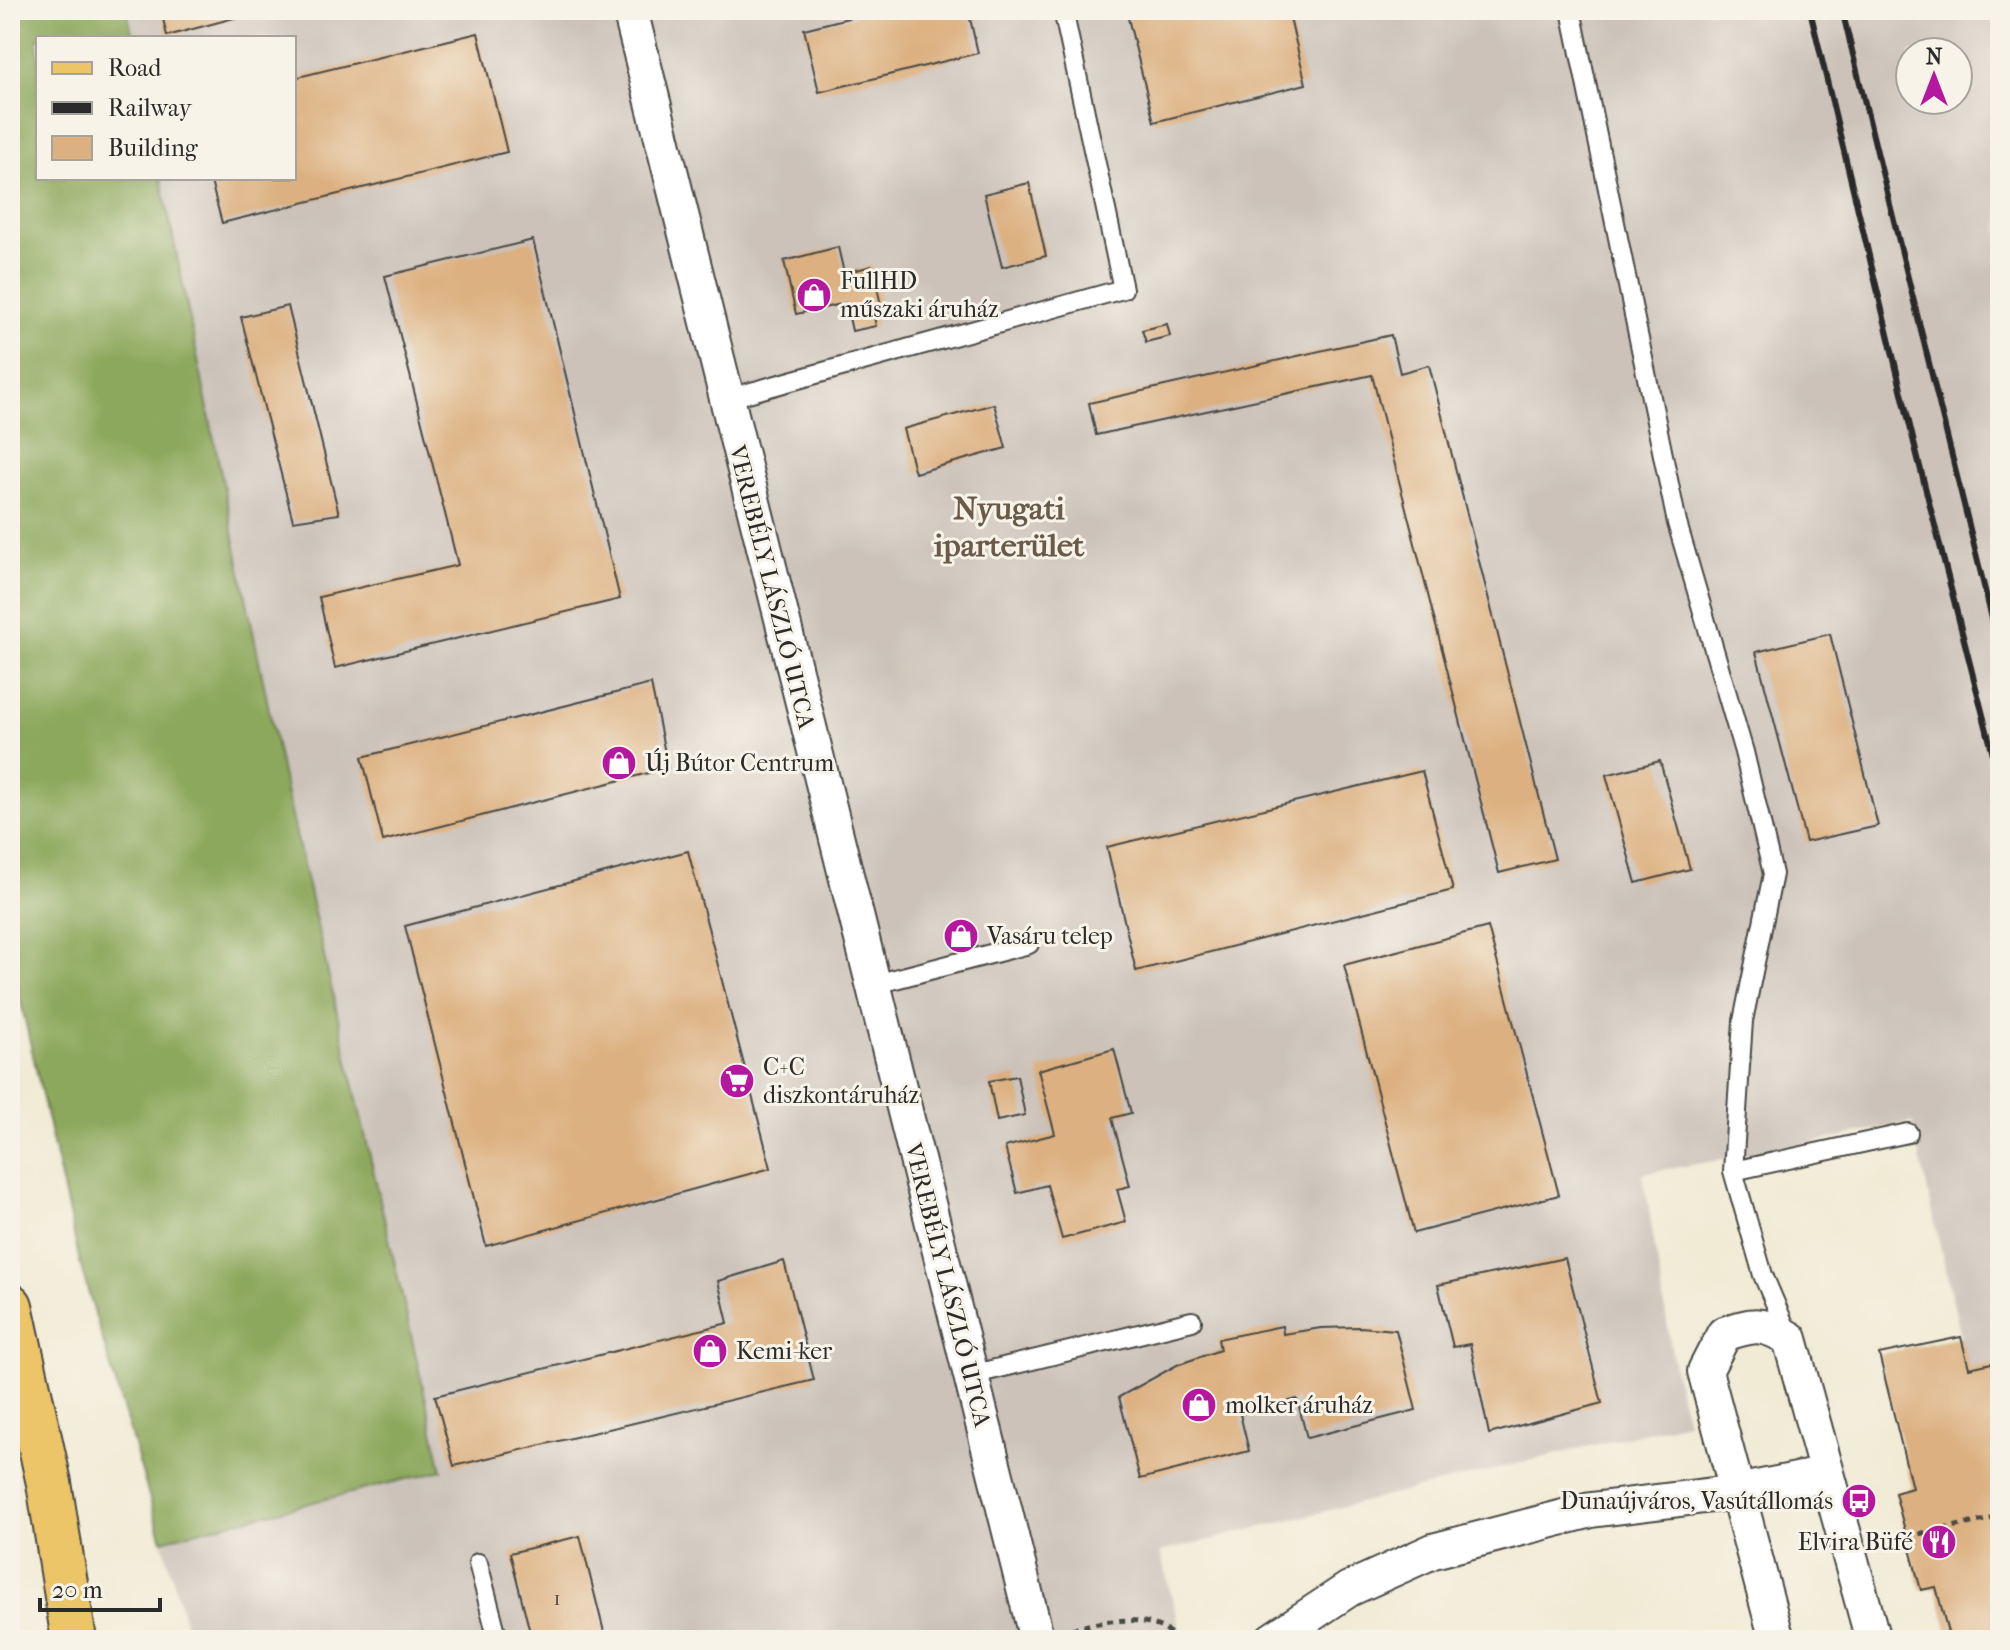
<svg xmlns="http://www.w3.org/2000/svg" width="2010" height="1650" font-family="'IM FELL French Canon',serif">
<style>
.industrial{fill:#ccc2b9;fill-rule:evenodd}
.forest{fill:#8ca85b;stroke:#5c6a43;stroke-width:2}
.building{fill:#dcb080}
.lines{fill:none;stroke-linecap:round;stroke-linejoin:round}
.lane-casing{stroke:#494844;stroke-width:22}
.street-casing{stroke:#494844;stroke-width:38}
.primary-casing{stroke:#494844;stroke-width:48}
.path{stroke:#494844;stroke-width:5;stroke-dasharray:6 6;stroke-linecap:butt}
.lane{stroke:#fff;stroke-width:18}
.street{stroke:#fff;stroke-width:34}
.primary{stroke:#edc569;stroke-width:44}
.rail{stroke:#2b2b2b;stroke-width:6}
.labels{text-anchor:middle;stroke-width:6;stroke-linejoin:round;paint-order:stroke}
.number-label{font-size:20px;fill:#574c40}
.poi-label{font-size:24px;fill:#2b2b2b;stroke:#f7f3e8;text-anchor:start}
.street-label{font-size:24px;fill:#2b2b2b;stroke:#f7f3e8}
.district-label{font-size:32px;font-weight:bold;fill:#695a49;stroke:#f7f3e8}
</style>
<rect width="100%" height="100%" fill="#f7f3e8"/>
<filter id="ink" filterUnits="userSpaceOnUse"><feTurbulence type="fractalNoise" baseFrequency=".0125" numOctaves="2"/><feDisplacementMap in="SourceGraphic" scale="16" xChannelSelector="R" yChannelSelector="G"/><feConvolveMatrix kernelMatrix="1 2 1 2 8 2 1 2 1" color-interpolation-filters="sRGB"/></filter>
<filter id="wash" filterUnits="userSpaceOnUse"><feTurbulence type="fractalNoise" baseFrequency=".006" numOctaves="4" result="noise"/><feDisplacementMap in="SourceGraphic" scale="32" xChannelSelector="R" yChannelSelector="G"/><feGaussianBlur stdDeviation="1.8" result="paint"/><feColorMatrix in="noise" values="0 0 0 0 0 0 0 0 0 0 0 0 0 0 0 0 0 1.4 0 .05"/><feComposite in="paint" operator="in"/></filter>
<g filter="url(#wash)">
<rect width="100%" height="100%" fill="#f1ebd5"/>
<!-- industrial -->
<path class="industrial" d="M127,10H2000V1640H1950L1936,1588L1921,1590L1895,1493L1912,1488L1879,1354L1961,1337L1912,1122L1756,1154L1643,1173L1676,1378L1687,1422L1160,1552L1183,1640H190L162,1540L442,1470L281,769L161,178H294V38H133ZM1910,52H1958V100H1910Z"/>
<!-- forest -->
<path class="forest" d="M10,10H127L133,38H38V178H161L281,769L442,1470L162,1540L81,1267L10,954Z"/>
<g id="blocks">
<!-- building -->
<path class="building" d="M161,10H260V11L167,36Z
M854,10H968L978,53L819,92L804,29L856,16Z
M1126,10H1288L1306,84L1154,122Z
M478,33L507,152L222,223L210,178H294V78Z
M1029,183L1046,256L1002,267L984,194Z
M533,240L620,599L335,668L319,597L458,565L385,276Z
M838,247L844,273L872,266L882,309L873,312L876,326L852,331L846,303L796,314L784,261Z
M288,306L339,514L293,521L241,317Z
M1167,324L1170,336L1146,342L1142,330Z
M1391,335L1400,373L1429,365L1555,859L1499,873L1372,375L1096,435L1089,403Z
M994,404L1006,448L915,473L903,429Z
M1830,634L1878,826L1806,842L1756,652Z
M651,684L668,768L383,841L362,757Z
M1660,761L1690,869L1636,883L1606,775Z
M1422,771L1453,890L1136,971L1107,847Z
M688,851L771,1168L486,1246L405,926Z
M1488,927L1559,1195L1414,1233L1344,965Z
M1114,1049L1131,1113L1112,1118L1130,1186L1117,1189L1126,1222L1062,1239L1047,1185L1017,1193L1005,1147L1055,1134L1038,1070Z
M1017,1076L1025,1115L997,1121L989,1081Z
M1565,1258L1602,1403L1489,1434L1470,1344L1453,1347L1438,1285Z
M784,1261L814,1380L454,1466L435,1396L728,1323L718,1281Z
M1282,1326L1283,1334L1321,1328L1360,1327L1396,1330L1416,1410L1307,1438L1297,1399L1240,1414L1249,1451L1140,1479L1119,1397L1177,1365L1220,1350L1218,1339Z
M1961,1337L1969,1368L1992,1363L2000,1397V1640H1950L1936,1587L1921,1590L1895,1493L1912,1488L1879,1354Z
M580,1536L606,1640H532L510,1553Z"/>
</g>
</g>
<g filter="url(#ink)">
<use href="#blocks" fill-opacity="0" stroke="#494844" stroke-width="2"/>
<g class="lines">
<defs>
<path id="lane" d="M1571,10L1677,523L1744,752L1773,874L1743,1021L1733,1171
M726,399L1123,289L1063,10
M872,985L1029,944
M1789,1336L1763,1275L1733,1171L1908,1133
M971,1375L1192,1321
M478,1563L498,1640"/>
<path id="street" d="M630,10L1037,1640
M1272,1640L1349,1589L1433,1551L1591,1510L1737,1492L1827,1474
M1777,1640L1705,1371L1724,1334C1753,1324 1763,1322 1790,1339L1873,1640"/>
<path id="primary" d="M10,1306L49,1483L74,1640"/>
</defs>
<!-- lane casing -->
<use href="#lane" class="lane-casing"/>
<!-- street casing -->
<use href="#street" class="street-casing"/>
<!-- primary casing -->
<use href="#primary" class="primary-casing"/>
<!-- path -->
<path class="path" d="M1884,1541L2000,1517
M1072,1629C1106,1620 1150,1611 1178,1640"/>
<!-- lane -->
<use href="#lane" class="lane"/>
<!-- street -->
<use href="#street" class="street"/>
<!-- primary -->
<use href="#primary" class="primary"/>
<!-- rail -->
<path class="rail" d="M1810,10L1915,447L2000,782
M1842,10L2000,651"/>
</g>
</g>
<!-- icons -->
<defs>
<symbol id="shop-disc" viewBox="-11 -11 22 22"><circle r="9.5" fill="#b5179e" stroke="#f7f3e8"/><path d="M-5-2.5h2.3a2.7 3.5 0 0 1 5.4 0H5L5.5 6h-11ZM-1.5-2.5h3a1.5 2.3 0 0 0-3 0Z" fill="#fff"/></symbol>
<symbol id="supermarket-disc" viewBox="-11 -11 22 22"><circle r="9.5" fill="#b5179e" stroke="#f7f3e8"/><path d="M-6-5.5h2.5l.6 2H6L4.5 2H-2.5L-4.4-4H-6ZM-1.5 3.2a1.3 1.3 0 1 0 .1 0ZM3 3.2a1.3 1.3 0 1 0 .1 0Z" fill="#fff"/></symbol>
<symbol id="bus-disc" viewBox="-11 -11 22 22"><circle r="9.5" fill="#b5179e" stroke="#f7f3e8"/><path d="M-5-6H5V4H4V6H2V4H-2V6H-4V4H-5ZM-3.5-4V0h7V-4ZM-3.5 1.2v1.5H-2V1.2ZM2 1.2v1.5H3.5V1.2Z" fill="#fff"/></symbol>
<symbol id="restaurant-disc" viewBox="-11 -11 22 22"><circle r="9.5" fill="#b5179e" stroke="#f7f3e8"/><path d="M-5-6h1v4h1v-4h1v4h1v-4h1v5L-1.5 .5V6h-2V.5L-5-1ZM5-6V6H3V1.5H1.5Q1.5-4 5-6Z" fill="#fff"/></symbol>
</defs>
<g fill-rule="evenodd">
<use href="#shop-disc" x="794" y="275" width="40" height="40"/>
<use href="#shop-disc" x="599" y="743" width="40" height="40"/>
<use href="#shop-disc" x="941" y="916" width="40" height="40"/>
<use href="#supermarket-disc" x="717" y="1061" width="40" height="40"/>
<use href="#shop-disc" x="690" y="1331" width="40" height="40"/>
<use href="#shop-disc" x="1179" y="1385" width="40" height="40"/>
<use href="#bus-disc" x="1839" y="1481" width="40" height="40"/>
<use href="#restaurant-disc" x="1919" y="1522" width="40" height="40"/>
</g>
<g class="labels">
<!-- number labels -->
<g class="number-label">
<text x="557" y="1605">1</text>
</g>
<!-- poi labels -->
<g class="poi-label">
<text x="840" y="289">FullHD<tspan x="840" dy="28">műszaki áruház</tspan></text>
<text x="645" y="771">Új Bútor Centrum</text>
<text x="987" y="944">Vasáru telep</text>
<text x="763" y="1075">C+C<tspan x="763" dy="28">diszkontáruház</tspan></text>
<text x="736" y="1359">Kemi-ker</text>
<text x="1225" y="1413">molker áruház</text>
<text x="1833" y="1509" text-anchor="end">Dunaújváros, Vasútállomás</text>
<text x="1913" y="1550" text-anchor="end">Elvira Büfé</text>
</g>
<!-- street labels -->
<g class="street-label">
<text transform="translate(772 587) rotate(76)" y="8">VEREBÉLY LÁSZLÓ UTCA</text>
<text transform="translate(948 1285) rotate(76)" y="8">VEREBÉLY LÁSZLÓ UTCA</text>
</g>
<!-- district labels -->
<g class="district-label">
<text x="1009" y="519">Nyugati<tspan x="1009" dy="37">iparterület</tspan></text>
</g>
</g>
<!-- margin -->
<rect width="2010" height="1650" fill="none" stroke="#f7f3e8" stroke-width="40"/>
<!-- legend -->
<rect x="36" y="36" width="260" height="144" fill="#f7f3e8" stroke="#a5a39c" stroke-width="2"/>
<rect x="52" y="62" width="40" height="12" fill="#edc569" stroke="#a5a39c" stroke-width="2"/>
<text x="108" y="76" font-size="24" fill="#2b2b2b">Road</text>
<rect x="52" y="102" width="40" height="12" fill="#2b2b2b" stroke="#a5a39c" stroke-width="2"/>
<text x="108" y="116" font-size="24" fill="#2b2b2b">Railway</text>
<rect x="52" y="136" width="40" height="24" fill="#dcb080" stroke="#a5a39c" stroke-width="2"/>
<text x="108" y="156" font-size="24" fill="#2b2b2b">Building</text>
<!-- north arrow -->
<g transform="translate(1934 76)"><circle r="38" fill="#f7f3e8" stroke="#a5a39c" stroke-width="2"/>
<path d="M0-6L14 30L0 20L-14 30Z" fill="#b5179e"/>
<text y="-12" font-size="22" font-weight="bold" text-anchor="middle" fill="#2b2b2b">N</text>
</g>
<!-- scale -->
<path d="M40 1598v12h120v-12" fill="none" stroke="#2b2b2b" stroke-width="4"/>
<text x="52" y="1598" font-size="24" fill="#2b2b2b" stroke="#f7f3e8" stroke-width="6" paint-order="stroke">20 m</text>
</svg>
